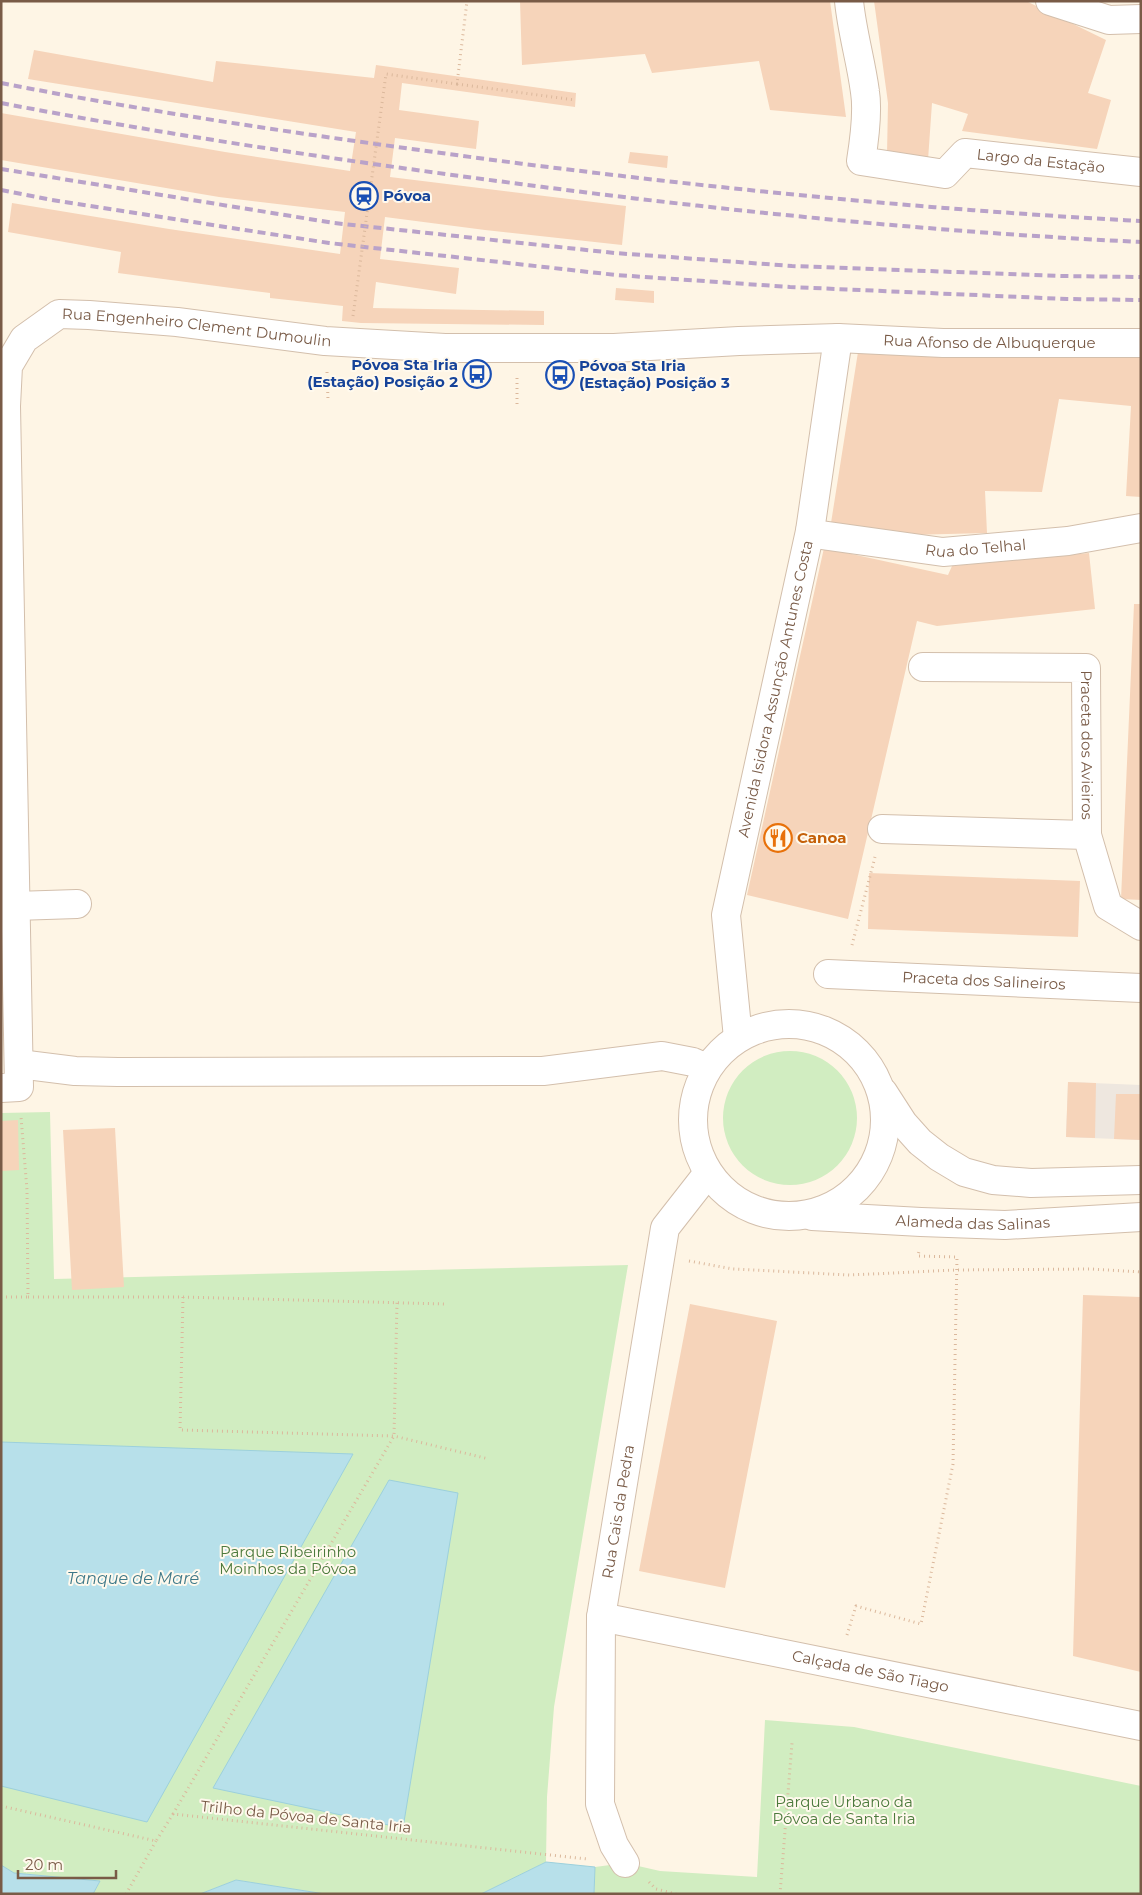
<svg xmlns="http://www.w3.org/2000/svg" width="1142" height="1895" font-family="Montserrat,sans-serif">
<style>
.industrial{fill:#eee7df}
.green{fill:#d1edc1}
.water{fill:#b7e0ea;stroke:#9cd0dc}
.building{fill:#f6d4ba}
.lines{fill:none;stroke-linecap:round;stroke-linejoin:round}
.minor-casing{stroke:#d3bfac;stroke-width:30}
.path{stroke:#dbb89c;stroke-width:3;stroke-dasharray:1 4;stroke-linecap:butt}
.minor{stroke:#fff;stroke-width:28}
.rail{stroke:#b9a2c9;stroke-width:4;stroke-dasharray:8 5;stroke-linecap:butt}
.path-bridge{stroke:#dbb89c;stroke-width:3;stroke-dasharray:1 4;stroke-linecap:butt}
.labels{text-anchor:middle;stroke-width:4;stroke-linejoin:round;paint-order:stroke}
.street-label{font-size:15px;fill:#795b47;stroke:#fff9ed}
.transit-label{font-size:15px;font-weight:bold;fill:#164399;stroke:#fff9ed;text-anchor:start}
.food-label{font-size:15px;font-weight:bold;fill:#c56008;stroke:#fff9ed;text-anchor:start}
.park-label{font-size:15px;fill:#4c7a3c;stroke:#fff9ed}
.water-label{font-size:16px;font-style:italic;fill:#3c7787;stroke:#fff9ed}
</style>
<rect width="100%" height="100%" fill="#fef5e5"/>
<!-- industrial -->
<path class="industrial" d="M1068,1082L1141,1085V1140L1066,1137Z"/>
<!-- green -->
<path class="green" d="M723 1118a67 67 0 1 1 134 0a67 67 0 1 1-134 0Z
M50,1112L54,1279L628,1265L554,1707L547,1797L546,1862L481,1894H325L236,1880L200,1894H93L100,1881L14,1873L1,1865V1113Z
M765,1720L854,1727L1141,1786V1894H594L595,1867L625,1863L660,1871L757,1877Z"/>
<!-- water -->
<path class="water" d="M1,1442L353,1454L147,1822L1,1786Z
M389,1480L458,1493L403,1828L213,1788Z
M546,1862L595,1867L594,1894H481Z
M1,1865L14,1873L100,1881L93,1894H1Z
M236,1880L325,1894H200Z"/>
<!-- building -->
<path class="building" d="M520,1H830L846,117L770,110L759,61L652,73L645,54L522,65Z
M874,1H1026L1106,40L1088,93L1111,100L1097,149L962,131L968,114L932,103L928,160L887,154L888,103Z
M34,50L213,82L216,61L374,78L376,65L576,93L575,107L402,83L399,110L479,121L476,149L395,138L390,177L626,206L622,245L485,230L385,217L380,259L459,268L456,294L376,282L373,308L544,311V325L361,323L342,321L343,306L270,298V293L118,273L121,252L8,232L12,203L169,229L340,254L345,212L219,197L1,160V113L225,152L350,171L356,132L28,79Z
M630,152L668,156L667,168L628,163Z
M616,288L654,291V303L615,300Z
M858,352L1141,358V497L1126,496L1131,406L1059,399L1042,492L985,491L987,533L908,535L831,523Z
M824,548L948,575L952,566L1089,553L1095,609L937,626L917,621L848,919L747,895Z
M1134,604H1141V900L1121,899Z
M869,873L1080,881L1078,937L868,929Z
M1068,1082L1096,1083L1095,1138L1066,1137Z
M1116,1094H1141V1140L1114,1139Z
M18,1120L19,1170L1,1171V1121Z
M115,1128L124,1287L72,1290L63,1130Z
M1083,1295L1141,1297V1672L1073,1656Z
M690,1304L777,1321L725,1588L639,1571Z"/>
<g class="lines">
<defs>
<g id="minor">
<path id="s1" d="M849,1C852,32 861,61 865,92C868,111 864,142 861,161L945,174L965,153L1141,172"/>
<path d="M1050,1L1109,20L1141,19"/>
<path id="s2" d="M810,531L814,534L943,552L1068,541L1141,528"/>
<path id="s3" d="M923,667L1086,668L1087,835"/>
<path d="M882,829L1087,835L1108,906L1141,926"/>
<path d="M15,906L77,904"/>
<path id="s4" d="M828,974L1141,988"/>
<circle cx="789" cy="1120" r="96"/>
<path id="s5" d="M738,1038L726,915L810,531L838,338"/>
<path d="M19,1064L75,1071L118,1072L543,1071L662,1056L693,1062L707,1068"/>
<path id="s6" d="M1,1088L19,1087L6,406L8,366L24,339L59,314L89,315L177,322L325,341L445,348H614L739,341L838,338L943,343H1141"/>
<path d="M883,1092L903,1123L920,1142L939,1157L964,1172L993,1180L1031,1183L1141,1180"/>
<path id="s7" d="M812,1216L921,1222L1005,1225L1141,1217"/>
<path id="s8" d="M601,1617L1141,1726"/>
<path id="s9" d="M625,1863L614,1845L600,1804L601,1617L665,1228L708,1173"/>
</g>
</defs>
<!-- minor casing -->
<use href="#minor" class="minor-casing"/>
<!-- path -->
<path class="path" d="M457,84L575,100
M327,372L328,400
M517,378V406
M852,945L875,857
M689,1261L733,1269L850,1275L956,1270L1091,1269L1141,1272
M1,1297H28L27,1190L21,1117
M28,1297H183L180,1430L394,1436L489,1459
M183,1297L445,1304
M847,1635L856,1606L921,1624L953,1464L957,1257L918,1256L919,1251
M1,1806L156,1841L173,1814L587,1859
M173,1814L394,1436L397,1302
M649,1882L656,1889L676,1894
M126,1894L156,1841
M780,1894L792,1743"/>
<!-- minor -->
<use href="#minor" class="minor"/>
<!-- rail -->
<path class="rail" d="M1,83C154,113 309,135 463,156C688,186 914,209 1141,221
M1,103C173,136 346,161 520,184C726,211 933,232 1141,242
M1,169L334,223L615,253L792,266L1063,276L1141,277
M1,190L52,200L329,243L616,275L790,287L1067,299L1141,300"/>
<!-- path-bridge -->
<path class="path-bridge" d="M353,316L386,74L457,84L467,1"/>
</g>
<!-- icons -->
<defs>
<symbol id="station-ring" viewBox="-11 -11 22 22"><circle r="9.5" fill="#fff9ed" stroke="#1a4fb4" stroke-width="1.5"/><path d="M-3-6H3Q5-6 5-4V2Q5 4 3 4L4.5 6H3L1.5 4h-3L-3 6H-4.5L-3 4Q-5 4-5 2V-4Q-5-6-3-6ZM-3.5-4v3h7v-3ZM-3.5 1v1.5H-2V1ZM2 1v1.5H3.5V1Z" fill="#1a4fb4"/></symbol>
<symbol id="bus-ring" viewBox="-11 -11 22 22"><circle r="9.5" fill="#fff9ed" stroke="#1a4fb4" stroke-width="1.5"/><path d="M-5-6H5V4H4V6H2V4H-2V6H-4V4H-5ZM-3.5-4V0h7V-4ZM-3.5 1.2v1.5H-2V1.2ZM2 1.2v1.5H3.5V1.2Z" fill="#1a4fb4"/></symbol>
<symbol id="restaurant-ring" viewBox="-11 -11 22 22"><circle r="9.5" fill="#fff9ed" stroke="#e8710a" stroke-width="1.5"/><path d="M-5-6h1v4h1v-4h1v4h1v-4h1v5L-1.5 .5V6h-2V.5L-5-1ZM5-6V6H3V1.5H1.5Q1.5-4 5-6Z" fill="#e8710a"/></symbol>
</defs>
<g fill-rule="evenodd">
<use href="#station-ring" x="348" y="180" width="32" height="32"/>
<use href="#bus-ring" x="461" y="358" width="32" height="32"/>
<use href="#bus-ring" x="544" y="359" width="32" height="32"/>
<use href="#restaurant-ring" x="762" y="822" width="32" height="32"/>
</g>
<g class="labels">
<!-- street labels -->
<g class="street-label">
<text dy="5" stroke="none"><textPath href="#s1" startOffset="352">Largo da Estação</textPath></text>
<text dy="5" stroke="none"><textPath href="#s6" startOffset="952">Rua Engenheiro Clement Dumoulin</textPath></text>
<text dy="5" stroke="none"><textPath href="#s6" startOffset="1746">Rua Afonso de Albuquerque</textPath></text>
<text dy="5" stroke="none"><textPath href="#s2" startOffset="168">Rua do Telhal</textPath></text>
<text dy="5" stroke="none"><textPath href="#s5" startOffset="355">Avenida Isidora Assunção Antunes Costa</textPath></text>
<text dy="5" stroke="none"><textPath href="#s3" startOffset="240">Praceta dos Avieiros</textPath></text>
<text dy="5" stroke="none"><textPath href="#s4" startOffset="156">Praceta dos Salineiros</textPath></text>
<text dy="5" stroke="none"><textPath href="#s7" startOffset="161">Alameda das Salinas</textPath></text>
<text dy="5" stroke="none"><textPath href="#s9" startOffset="358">Rua Cais da Pedra</textPath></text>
<text dy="5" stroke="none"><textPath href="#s8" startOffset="275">Calçada de São Tiago</textPath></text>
<text transform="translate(306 1817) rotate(6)" y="5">Trilho da Póvoa de Santa Iria</text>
</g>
<!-- transit labels -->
<g class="transit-label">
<text x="383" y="201">Póvoa</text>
<text x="458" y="370" text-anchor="end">Póvoa Sta Iria<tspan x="458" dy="17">(Estação) Posição 2</tspan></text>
<text x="579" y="371">Póvoa Sta Iria<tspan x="579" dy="17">(Estação) Posição 3</tspan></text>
</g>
<!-- food labels -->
<g class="food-label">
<text x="797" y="843">Canoa</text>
</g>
<!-- park labels -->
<g class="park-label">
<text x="288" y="1557">Parque Ribeirinho<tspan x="288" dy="17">Moinhos da Póvoa</tspan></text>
<text x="844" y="1807">Parque Urbano da<tspan x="844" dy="17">Póvoa de Santa Iria</tspan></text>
</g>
<!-- water labels -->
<g class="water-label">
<text x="133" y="1584">Tanque de Maré</text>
</g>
</g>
<!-- border -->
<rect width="1142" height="1895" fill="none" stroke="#795b47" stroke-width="5"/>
<!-- scale -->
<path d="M18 1870v8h98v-8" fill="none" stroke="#795b47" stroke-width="2.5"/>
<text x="25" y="1870" font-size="15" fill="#795b47" stroke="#fff9ed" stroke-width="4" paint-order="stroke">20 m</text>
</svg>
